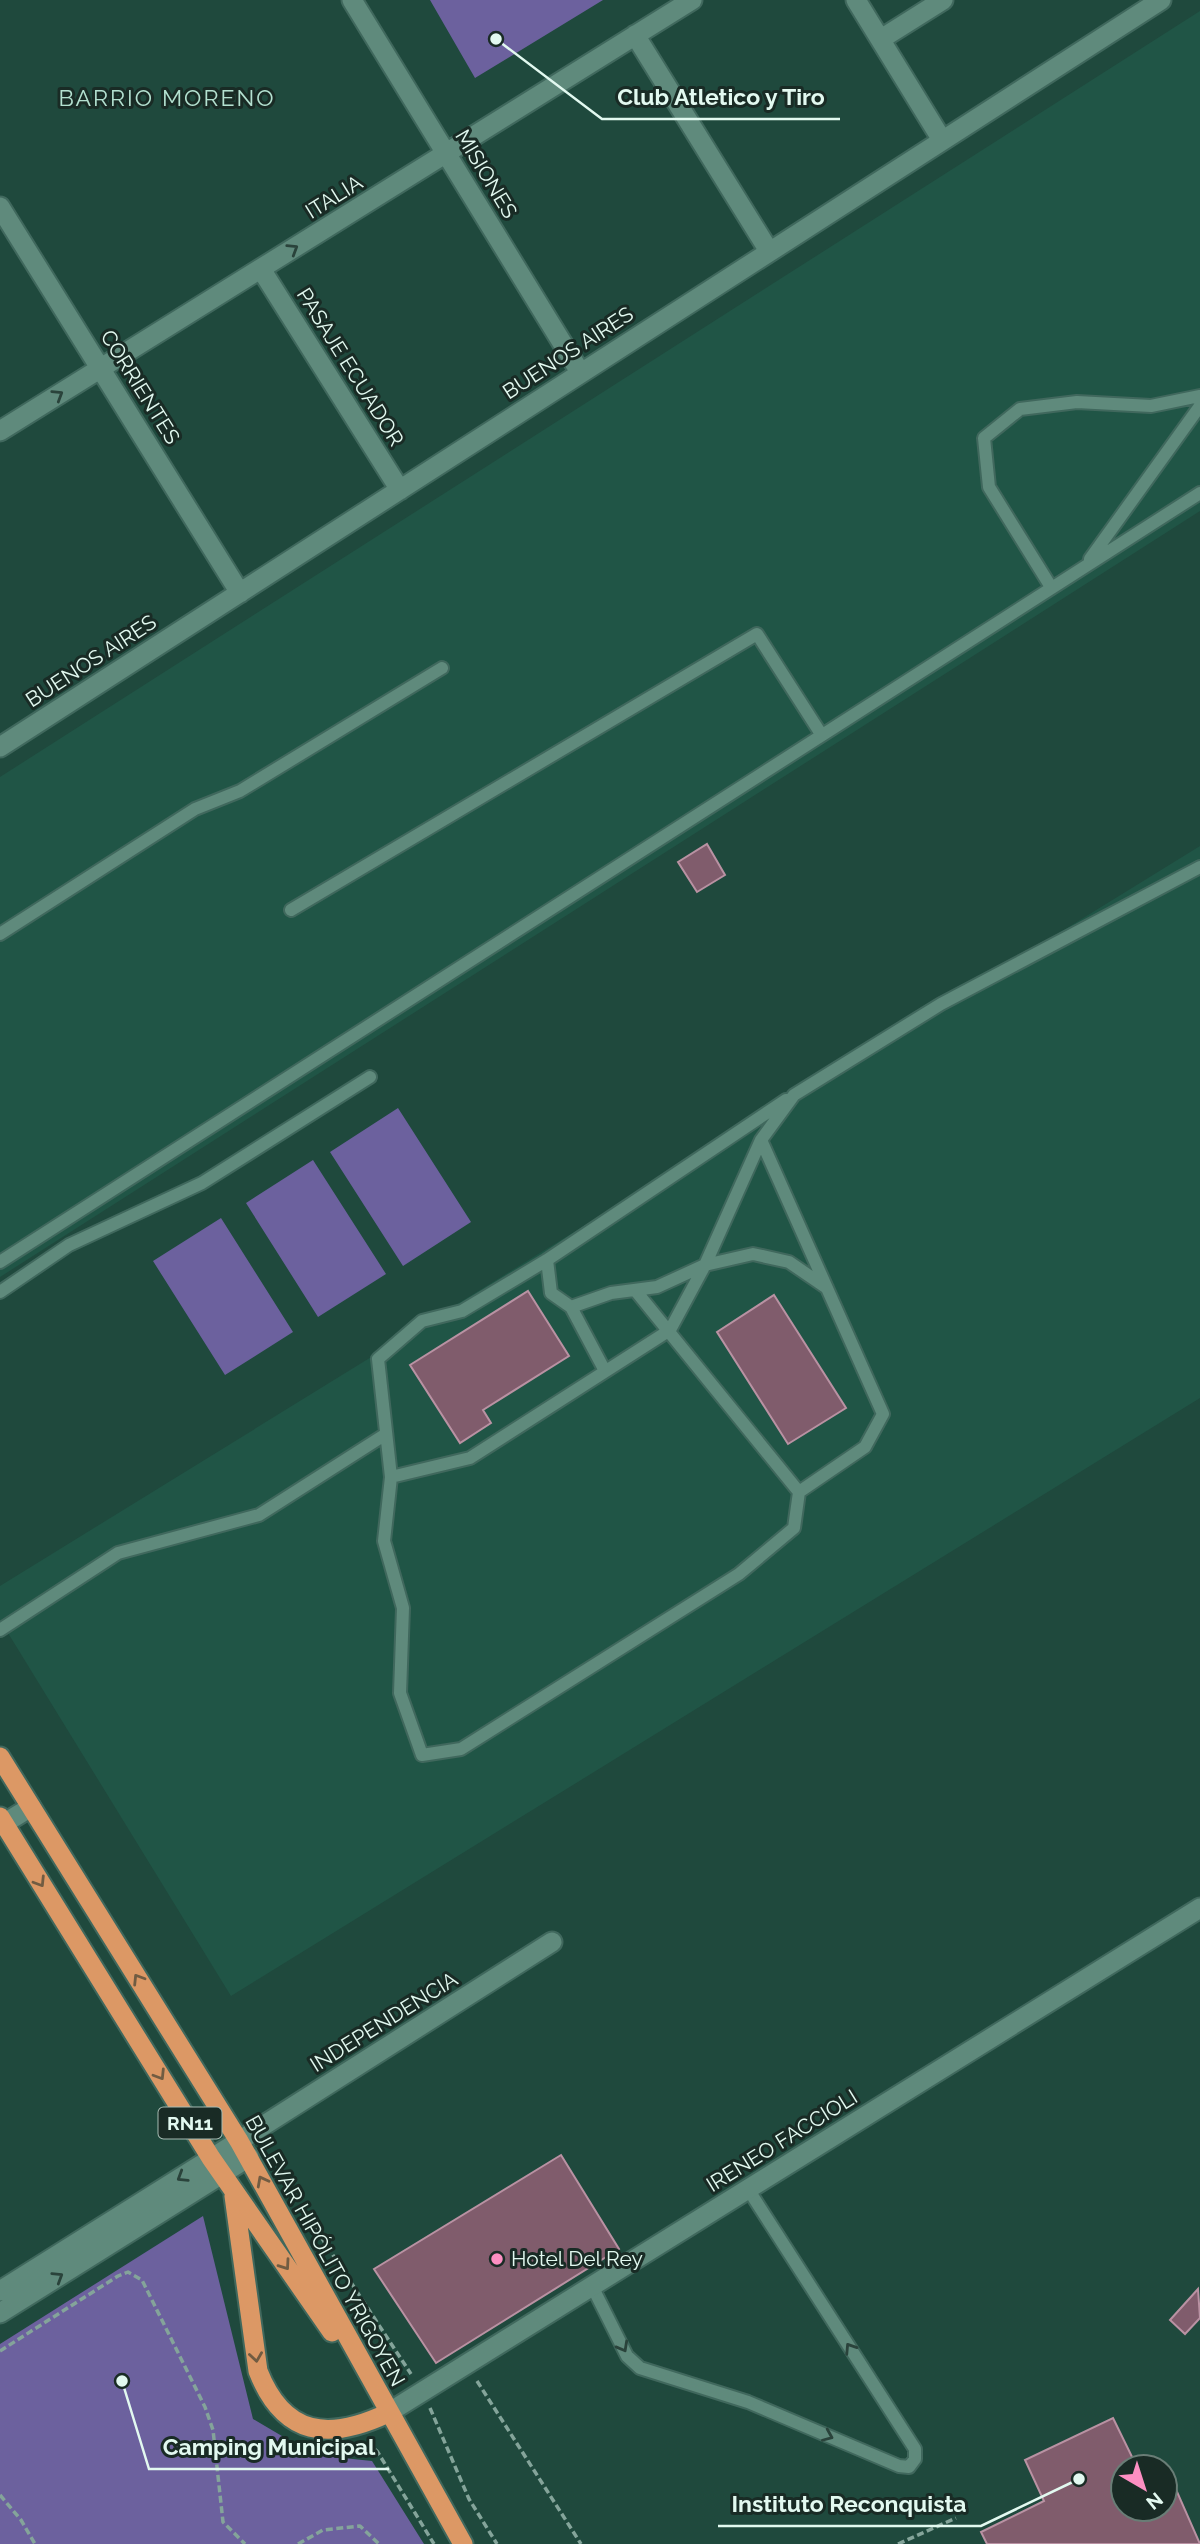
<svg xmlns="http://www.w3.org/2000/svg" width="1200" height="2544" font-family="Raleway,sans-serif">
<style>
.built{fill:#205546}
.green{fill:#6c619e}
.building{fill:#805c6c;stroke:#b992a3;stroke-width:2}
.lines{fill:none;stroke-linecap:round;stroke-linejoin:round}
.service-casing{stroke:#40685d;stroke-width:16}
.minor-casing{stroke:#40685d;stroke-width:23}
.tertiary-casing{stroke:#40685d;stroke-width:23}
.trunk-casing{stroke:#40685d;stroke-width:23}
.path{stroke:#84a49a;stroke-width:3.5;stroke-dasharray:7 3.5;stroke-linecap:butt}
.service{stroke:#5f8a7c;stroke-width:12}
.minor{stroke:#5f8a7c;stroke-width:19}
.tertiary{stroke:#5f8a7c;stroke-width:19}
.trunk{stroke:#dc9865;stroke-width:19}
.oneway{stroke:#2a433b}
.oneway2{stroke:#715c42}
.poi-dot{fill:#fc8fc2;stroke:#192b25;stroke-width:2.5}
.labels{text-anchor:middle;stroke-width:6;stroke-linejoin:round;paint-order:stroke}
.shield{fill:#192b25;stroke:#a6bbb3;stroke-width:2}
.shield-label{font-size:19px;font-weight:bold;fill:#e2f9f0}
.street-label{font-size:21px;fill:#e2f9f0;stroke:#192b25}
.poi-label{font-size:21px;fill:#e2f9f0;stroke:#192b25;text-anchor:start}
.neighbourhood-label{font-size:23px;letter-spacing:2px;fill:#b3e1d0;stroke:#192b25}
.leader{fill:none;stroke:#e2f9f0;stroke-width:2.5}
.callout-dot{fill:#e2f9f0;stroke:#192b25;stroke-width:2.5}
.callout-label{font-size:23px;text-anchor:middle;font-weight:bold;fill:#e2f9f0;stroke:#192b25;stroke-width:6;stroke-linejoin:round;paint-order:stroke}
</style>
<rect width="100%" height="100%" fill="#1f493d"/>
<!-- built -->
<path class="built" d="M1200,11V511L0,1277V777Z
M1200,846V1398L231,1996L0,1620V1586Z"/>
<!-- green -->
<path class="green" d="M430,0H603L475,78Z
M398,1108L471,1222L403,1266L330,1152Z
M313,1160L386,1274L318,1317L246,1203Z
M221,1218L293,1332L225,1375L153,1261Z
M203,2216L253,2419L314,2455L372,2461L424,2544H0V2344Z"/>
<!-- building -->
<path class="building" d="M707,844L725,875L697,892L678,862Z
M528,1291L569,1356L483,1410L491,1423L460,1443L410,1365Z
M774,1295L846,1408L788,1444L717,1332Z
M561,2155L619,2249L436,2363L374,2269Z
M1198,2289L1200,2318L1185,2334L1170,2320Z
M1113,2418L1137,2467H1123V2509H1165V2481L1171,2478L1200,2544H987L981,2532L1044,2501L1025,2460Z"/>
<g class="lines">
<defs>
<path id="service" d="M1090,559L1200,406
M1051,587L989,487L984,438L1020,409L1077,402L1151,406L1200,396
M291,910L757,634L821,734
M0,934L195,809L240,791L442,668
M786,1100L547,1260L551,1293L571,1307L611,1293L657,1287L705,1265L753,1254L789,1262L827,1288
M761,1140L883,1414L865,1447L799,1492L794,1528L739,1574L461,1749L422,1755L400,1693L403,1608L384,1541L391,1477L470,1458L670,1330L705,1265L761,1140L794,1095L941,1004L1200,867
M0,1262L1200,493
M635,1290L799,1492
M0,1292L69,1245L202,1183L370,1077
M571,1307L605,1371
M391,1477L378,1359L422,1321L462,1311L547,1260
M0,1630L118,1553L259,1515L386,1434
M592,2286L627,2356L640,2368L748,2402L899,2466L909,2467L915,2459V2449L748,2189"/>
<path id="minor" d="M352,0L580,372
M856,0L942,140
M635,35L769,251
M881,39L943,0
M0,207L240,593
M261,269L400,490
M0,431L692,0
M0,747L1161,0
M0,1826L31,1807
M239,2141L552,1942"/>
<path id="tertiary" d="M0,2291L239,2141
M0,2313L249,2157
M388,2413L1200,1908"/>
<path id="trunk" d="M0,1757L239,2141L463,2544
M0,1817L211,2158L332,2332
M234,2196L258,2371C284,2437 329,2441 388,2413"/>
</defs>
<!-- service casing -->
<use href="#service" class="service-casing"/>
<!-- minor casing -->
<use href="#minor" class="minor-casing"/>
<!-- tertiary casing -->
<use href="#tertiary" class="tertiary-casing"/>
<!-- trunk casing -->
<use href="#trunk" class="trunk-casing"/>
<!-- path -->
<path class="path" d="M304,2211L411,2374
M0,2351L118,2276L128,2272L142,2280L205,2407L213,2430L223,2522L245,2544
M477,2381L581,2544
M430,2408L469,2499L497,2544
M367,2443L377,2451L434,2544
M0,2495L21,2520L35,2544
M298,2544L323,2530L360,2526L379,2544
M898,2544L956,2518"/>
<!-- service -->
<use href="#service" class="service"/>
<!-- minor -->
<use href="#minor" class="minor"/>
<!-- tertiary -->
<use href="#tertiary" class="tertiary"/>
<!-- trunk -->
<use href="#trunk" class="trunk"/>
</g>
<!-- one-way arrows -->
<defs><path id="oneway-chevron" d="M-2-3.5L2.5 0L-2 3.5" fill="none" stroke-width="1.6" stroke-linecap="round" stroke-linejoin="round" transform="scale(1.75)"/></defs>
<g class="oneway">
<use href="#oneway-chevron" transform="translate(293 249) rotate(-32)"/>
<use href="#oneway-chevron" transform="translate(58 395) rotate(-32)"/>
<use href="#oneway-chevron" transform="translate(182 2177) rotate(148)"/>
<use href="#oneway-chevron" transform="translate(58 2277) rotate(-32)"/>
<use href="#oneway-chevron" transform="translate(623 2347) rotate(61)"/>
<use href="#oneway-chevron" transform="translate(850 2348) rotate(-123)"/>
<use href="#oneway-chevron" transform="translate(828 2436) rotate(23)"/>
</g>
<g class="oneway2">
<use href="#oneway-chevron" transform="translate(40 1882) rotate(58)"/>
<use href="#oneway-chevron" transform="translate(138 1979) rotate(-122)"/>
<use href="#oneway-chevron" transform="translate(160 2075) rotate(58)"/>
<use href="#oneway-chevron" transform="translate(262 2181) rotate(-118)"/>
<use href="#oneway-chevron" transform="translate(285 2265) rotate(55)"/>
<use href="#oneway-chevron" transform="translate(256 2357) rotate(82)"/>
</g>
<!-- markers -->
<circle class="poi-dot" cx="497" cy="2259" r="7"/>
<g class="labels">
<!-- shield labels -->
<rect class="shield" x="158.5" y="2107.5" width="63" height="31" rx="5"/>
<g class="shield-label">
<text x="190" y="2130">RN11</text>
</g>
<!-- street labels -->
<g class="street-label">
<text transform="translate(486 174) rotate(59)" y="7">MISIONES</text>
<text transform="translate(334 197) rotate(-32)" y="7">ITALIA</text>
<text transform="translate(568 353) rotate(-33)" y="7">BUENOS AIRES</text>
<text transform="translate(350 367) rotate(58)" y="7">PASAJE ECUADOR</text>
<text transform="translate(140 387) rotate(58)" y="7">CORRIENTES</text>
<text transform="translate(91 661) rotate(-33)" y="7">BUENOS AIRES</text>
<text transform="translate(384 2022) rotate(-32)" y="7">INDEPENDENCIA</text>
<text transform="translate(782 2141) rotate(-32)" y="7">IRENEO FACCIOLI</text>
<text transform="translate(325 2251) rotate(61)" y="7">BULEVAR HIPÓLITO YRIGOYEN</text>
</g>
<!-- poi labels -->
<g class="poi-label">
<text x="511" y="2266">Hotel Del Rey</text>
</g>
<!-- neighbourhood labels -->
<g class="neighbourhood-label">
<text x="167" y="106">BARRIO MORENO</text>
</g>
</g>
<!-- callouts -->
<path class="leader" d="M496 39L602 119H840M122 2381L149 2469H389M1079 2479L981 2526H718"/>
<g class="callout-dot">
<circle cx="496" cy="39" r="7"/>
<circle cx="122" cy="2381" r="7"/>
<circle cx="1079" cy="2479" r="7"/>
</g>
<g class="callout-label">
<text x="721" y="105">Club Atletico y Tiro</text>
<text x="269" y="2455">Camping Municipal</text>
<text x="849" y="2512">Instituto Reconquista</text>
</g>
<!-- north arrow -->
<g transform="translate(1144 2488) rotate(141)"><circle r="33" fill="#192b25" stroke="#697d76" stroke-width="2"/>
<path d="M0-5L12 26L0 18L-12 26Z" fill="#fc8fc2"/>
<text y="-10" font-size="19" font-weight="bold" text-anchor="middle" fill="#e2f9f0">N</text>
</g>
</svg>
